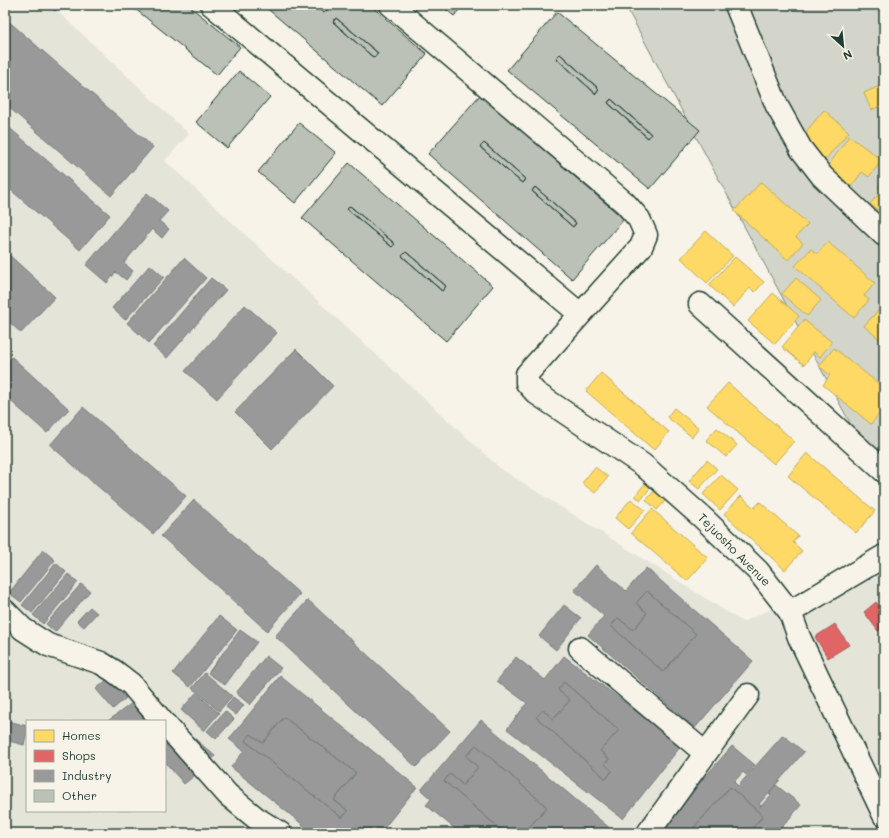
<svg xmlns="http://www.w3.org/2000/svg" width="889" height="838" font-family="Mali,sans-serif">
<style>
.built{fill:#e5e4d9;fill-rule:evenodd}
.green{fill:#d3d5ca;stroke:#79897f}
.homes{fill:#ffd966;stroke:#bcaa57}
.shops{fill:#e06666;stroke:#a65a57}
.industry{fill:#999;stroke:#747d7b;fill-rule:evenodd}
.building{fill:#bbc1b6;stroke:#1f3d34;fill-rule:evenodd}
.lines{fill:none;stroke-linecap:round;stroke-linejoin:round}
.minor-casing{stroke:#1f3d34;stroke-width:25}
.minor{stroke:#f7f3e8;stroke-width:22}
.labels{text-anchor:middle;stroke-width:4;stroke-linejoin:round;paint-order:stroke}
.street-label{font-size:12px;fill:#1f3d34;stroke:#f7f3e8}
</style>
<rect width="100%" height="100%" fill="#f7f3e8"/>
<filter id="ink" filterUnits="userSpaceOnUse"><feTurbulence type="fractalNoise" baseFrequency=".025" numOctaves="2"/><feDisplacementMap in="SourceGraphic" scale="8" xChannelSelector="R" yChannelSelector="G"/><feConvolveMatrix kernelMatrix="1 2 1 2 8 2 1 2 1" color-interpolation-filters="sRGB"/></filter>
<g filter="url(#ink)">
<!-- built -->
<path class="built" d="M5,5H51L189,134L165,161L501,469L743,622L884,556V833H5ZM27,721H165V811H27Z"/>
<!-- green -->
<path class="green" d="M625,5H884V486Z"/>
<!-- homes -->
<path class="homes" d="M884,84V105L871,110L864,93Z
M824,110L849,132L823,162L798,141Z
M849,136L882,160L869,177L862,172L851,187L826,169Z
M884,180V215L870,204L882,190L878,187Z
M761,182L808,224L796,237L803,243L788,260L734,211Z
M706,231L733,256L707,283L681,258Z
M828,242L875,283L864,296L869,300L854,318L795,266L811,249L817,254Z
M735,257L764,282L755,292L750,288L733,307L709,285Z
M796,278L821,300L807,316L782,294Z
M773,293L799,316L775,344L748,321Z
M884,304V343L864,326Z
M804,320L832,342L820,357L814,352L804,365L782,347Z
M834,348L884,388V419L879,414L871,424L823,385L830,375L819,366Z
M601,373L669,432L654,450L586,391Z
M728,383L794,441L774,464L707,406Z
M674,408L699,428L692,437L667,417Z
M717,428L737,445L726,457L706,440Z
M807,453L875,511L856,533L788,476Z
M707,460L717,469L699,489L689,481Z
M595,467L608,477L595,493L582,483Z
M721,475L738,490L720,510L703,494Z
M647,481L652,485L641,500L635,496Z
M657,488L668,498L657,510L646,500Z
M741,496L754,508L760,502L798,536L793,542L802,551L785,570L724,514Z
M631,499L645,510L628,529L615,518Z
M652,509L708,558L687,581L631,533Z"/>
<!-- shops -->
<path class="shops" d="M876,602L884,613V627L878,631L864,612Z
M835,624L849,645L828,658L815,637Z"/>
<!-- industry -->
<path class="industry" d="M47,5H60L55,11Z
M6,19L153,147L111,196L5,104V21Z
M5,124L110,215L80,250L5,185Z
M147,193L168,211L159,221L169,229L162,238L152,229L124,263L133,271L126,280L116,272L107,283L86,265Z
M5,251L55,297L21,333L5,318Z
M184,258L206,278L149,343L127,323Z
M150,265L164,277L125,320L112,308Z
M211,278L226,290L167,358L153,346Z
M245,305L277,333L217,399L185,371Z
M296,349L333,386L272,449L235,412Z
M12,357L69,409L47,433L5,396V365Z
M83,407L186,496L153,534L50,445Z
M194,500L300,594L267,631L161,536Z
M43,550L55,560L21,602L9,593Z
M56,563L66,572L32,613L22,605Z
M596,565L626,591L646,568L753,661L695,728L588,635L604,616L574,590ZM647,591L696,634L663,672L611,626L618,618L633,630L647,613L636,603Z
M68,574L78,582L43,624L33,615Z
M81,584L90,591L55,632L46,624Z
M647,591L696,634L663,672L611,626L618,618L633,630L647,613L636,603Z
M308,600L450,731L416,767L275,636Z
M564,605L581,618L556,650L539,636Z
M90,607L97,613L84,627L77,621Z
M219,616L237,630L190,687L173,673Z
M240,630L257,642L225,685L208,673Z
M266,656L281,668L250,705L236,693Z
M564,656L681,746L623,819L507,729L527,703L497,681L516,657L545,680ZM564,682L619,730L600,751L609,759L605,764L612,771L606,779L536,717L543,710L553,719L570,700L558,690Z
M205,673L232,696L219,711L192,688Z
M280,676L417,787L380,833H313L231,767L244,751L229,739ZM284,717L356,773L334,800L348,811L342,818L245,741L251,734L263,743Z
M109,678L126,698L113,709L96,689Z
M564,682L619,730L600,751L609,759L605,764L612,771L606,779L536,717L543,710L553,719L570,700L558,690Z
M196,693L219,713L204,731L181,710Z
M233,697L244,705L236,715L226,707Z
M132,703L146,721H108Z
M225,711L234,719L216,739L207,731Z
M284,717L356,773L334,800L348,811L342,818L245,741L251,734L263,743Z
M5,720L27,726V732L24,745L5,740Z
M481,720L612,830L609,833H524L547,807L476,745L466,756L478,767L463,785L450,774L444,781L505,833H460L426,805L431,799L421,790Z
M783,735L804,752L759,804L761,806L771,795L769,793L776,785L801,805L777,833H748L763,816L730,787L689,833H656L732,746L755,765L746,775L743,772L734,782L738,786Z
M165,737L198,773L184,784L165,762Z
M193,737L215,756L210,762L188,742Z
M476,745L547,807L524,833H505L444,781L450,774L463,785L478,767L466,756Z
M730,787L763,816L748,833H689Z"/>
<!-- building -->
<path class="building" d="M136,5H188L240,47L217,75L134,8Z
M263,5H314L324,13L328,9L322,5H370L427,54L382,106ZM336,18L378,53L374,58L333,22Z
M314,5H322L328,9L324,13Z
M441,5H463L454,16Z
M557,12L700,130L650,189L507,70ZM560,54L599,89L596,94L556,58ZM611,99L651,134L648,138L608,103Z
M336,18L378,53L374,58L333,22Z
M560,54L599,89L596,94L556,58Z
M239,71L270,97L227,148L196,122Z
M480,95L624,219L572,279L428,154ZM484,143L525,179L522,183L480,147ZM535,187L576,223L573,227L532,191Z
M611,99L651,134L648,138L608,103Z
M299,123L336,153L295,203L258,172Z
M484,143L525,179L522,183L480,147Z
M349,163L493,286L446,341L302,218ZM350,206L395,244L392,247L347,209ZM406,252L446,286L442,291L402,256Z
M535,187L576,223L573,227L532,191Z
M350,206L395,244L392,247L347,209Z
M406,252L446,286L442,291L402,256Z"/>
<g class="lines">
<defs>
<path id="minor" d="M212,5L580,314
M391,5L625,203L639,219L646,235L641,247L527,374V383L536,393L643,465L704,519L758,571L790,612L799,637L884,815
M736,5L777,106L801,149L822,176L884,235
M700,304L884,471
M5,611L23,629L48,645L101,663L114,671L131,684L162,721
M790,612L884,556
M580,648L705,753
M165,724L228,795L256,818L280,833
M648,833L748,695"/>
</defs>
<!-- minor casing -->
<use href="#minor" class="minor-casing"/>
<!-- minor -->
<use href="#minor" class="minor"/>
</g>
</g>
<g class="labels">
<!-- street labels -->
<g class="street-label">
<text transform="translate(734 550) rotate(45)" y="4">Tejuosho Avenue</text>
</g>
</g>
<!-- margin -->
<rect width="889" height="838" fill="none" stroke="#f7f3e8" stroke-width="20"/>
<rect x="10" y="10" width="869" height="818" fill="none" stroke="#1f3d34" stroke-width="1.5" filter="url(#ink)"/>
<!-- legend -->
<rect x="26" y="720" width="140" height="92" fill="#f7f3e8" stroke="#a1aaa0"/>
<rect x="34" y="730" width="20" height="12" fill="#ffd966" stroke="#a1aaa0"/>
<text x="62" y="740" font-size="12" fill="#1f3d34">Homes</text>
<rect x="34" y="750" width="20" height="12" fill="#e06666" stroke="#a1aaa0"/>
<text x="62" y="760" font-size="12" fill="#1f3d34">Shops</text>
<rect x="34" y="770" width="20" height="12" fill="#999999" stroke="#a1aaa0"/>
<text x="62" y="780" font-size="12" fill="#1f3d34">Industry</text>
<rect x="34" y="790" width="20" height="12" fill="#bbc1b6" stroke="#a1aaa0"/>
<text x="62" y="800" font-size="12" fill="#1f3d34">Other</text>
<!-- north arrow -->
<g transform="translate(843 46) rotate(153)" stroke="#f7f3e8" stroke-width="3" paint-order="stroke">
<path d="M0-3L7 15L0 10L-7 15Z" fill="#1f3d34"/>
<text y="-6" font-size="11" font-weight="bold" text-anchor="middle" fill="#1f3d34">N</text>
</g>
</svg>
